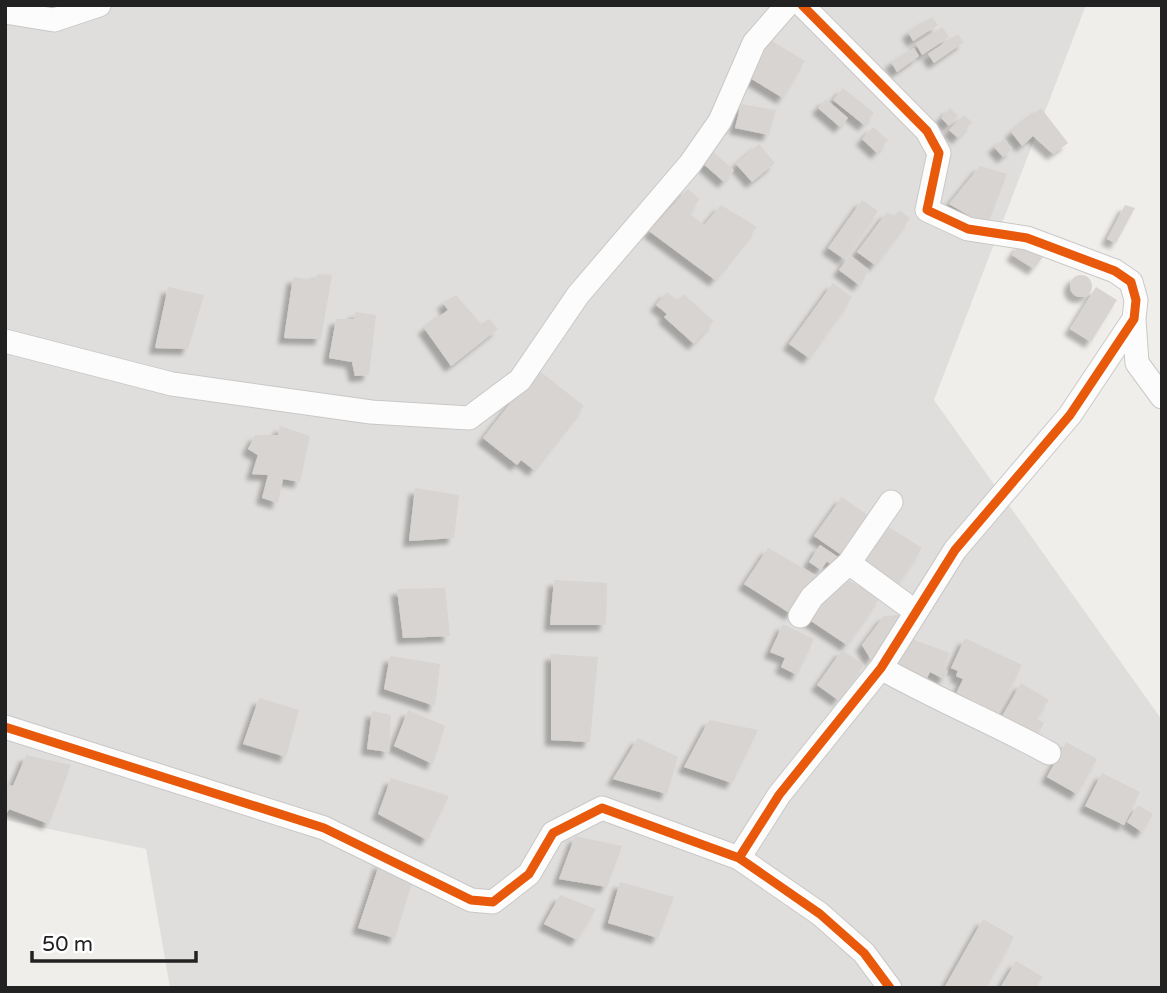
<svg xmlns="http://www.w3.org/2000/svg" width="1167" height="993" font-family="'Varela Round',sans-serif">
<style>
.residential{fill:#dfdedc}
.building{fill:#d7d4d2;filter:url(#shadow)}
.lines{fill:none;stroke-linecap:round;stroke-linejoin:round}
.minor-casing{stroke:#c9c8c7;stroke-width:25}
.minor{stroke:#fdfcfc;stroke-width:23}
.cycleway-casing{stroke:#fff;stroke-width:13}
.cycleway{stroke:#e8590c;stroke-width:9}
</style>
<defs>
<filter id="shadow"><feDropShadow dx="-6" dy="6" stdDeviation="2" flood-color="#0004"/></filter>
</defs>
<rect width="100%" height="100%" fill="#f0eeeb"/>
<!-- residential -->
<path class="residential" d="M5,5H1086L934,400L1162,720V988H170L146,849L5,820Z"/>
<!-- building -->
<path class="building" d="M932,17L938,25L913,41L908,32Z
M942,27L949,37L922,55L916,44Z
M958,34L964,42L934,63L928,54Z
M767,38L805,61L783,98L745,75Z
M914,48L919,56L897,72L891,62Z
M843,88L874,113L864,125L833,100Z
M826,99L848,118L840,127L818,108Z
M741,104L776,110L769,135L735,128Z
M950,108L958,116L949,126L941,118Z
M1041,108L1068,143L1053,154L1033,136L1022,146L1011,132Z
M964,115L972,122L958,138L949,130Z
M873,127L888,140L877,153L862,139Z
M1004,139L1012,149L1003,157L994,147Z
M759,144L775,163L752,182L736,164Z
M710,149L734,170L724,182L700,161Z
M980,166L1007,174L987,226L949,204Z
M688,189L699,199L690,214L704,225L721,205L757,227L715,280L649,231Z
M862,200L878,211L844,259L828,248Z
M1125,205L1135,208L1116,243L1107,239Z
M899,210L910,218L875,265L857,252L887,212L894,217Z
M1020,244L1045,254L1034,269L1012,255Z
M850,255L869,270L859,285L839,270Z
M317,274L332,275L321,339L284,338L293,277L315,280Z
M1070 286a11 11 0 1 1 22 0a11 11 0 1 1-22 0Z
M833,283L852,297L809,358L789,344Z
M168,287L204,295L188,349L155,348Z
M1096,287L1117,300L1091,342L1070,329Z
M667,292L678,301L683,294L714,321L694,344L664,317L667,314L656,305Z
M456,295L481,324L489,319L498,329L451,366L424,328L448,310L443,303Z
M355,312L376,315L369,375L355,376L352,362L329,358L336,319H354Z
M537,369L584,406L534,470L521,460L517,465L483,438Z
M280,426L310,436L300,482L283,479L278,503L262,498L268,475L252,474L258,455L248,449L255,435H278Z
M415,488L459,495L454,538L409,541Z
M842,497L873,519L846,558L814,536Z
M887,526L922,548L896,587L862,565Z
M820,545L838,557L832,565L827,561L821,570L809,562Z
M768,548L817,576L791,614L744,584Z
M840,576L880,597L847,645L805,617Z
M554,580L607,583L606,625H550Z
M445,588L450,636L403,638L397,589Z
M902,615L871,660L862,645L884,616Z
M783,624L814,639L797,675L781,667L785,658L770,652Z
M909,638L950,653L943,668L948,671L944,679L930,672L923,686L893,671Z
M965,638L1022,665L996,717L954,698L963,679L956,676L958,671L951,668Z
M842,650L864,665L838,700L817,685Z
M551,654L598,657L590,742L551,740Z
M390,656L440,664L435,706L384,689Z
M1021,683L1049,700L1036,718L1044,723L1036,737L1001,718Z
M259,698L299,710L286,757L243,744Z
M408,710L445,726L433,764L394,746Z
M372,711L391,715L389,752L367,749Z
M709,720L758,730L732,783L684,767Z
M638,738L678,757L667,794L613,779Z
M1066,742L1097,759L1077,794L1047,777Z
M26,755L71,765L49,824L9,809L5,817V784L13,786Z
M1102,773L1140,792L1124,825L1085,806Z
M391,778L449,796L427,840L378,814Z
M1138,805L1153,814L1142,832L1127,822Z
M575,836L622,846L607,887L559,879Z
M380,862L414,876L395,938L358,928Z
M620,882L674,897L658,938L608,923Z
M560,895L596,909L577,940L544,924Z
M983,919L1014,937L986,988H944Z
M1016,961L1043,977L1035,988H1000Z"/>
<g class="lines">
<defs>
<path id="minor" d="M5,12L54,20L99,5
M1134,319L1137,363L1162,397
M5,341L172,384L371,412L469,418L520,380L578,295L690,164L720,121L754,43L787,5
M849,563L916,612
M800,616L812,597L849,563L891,502
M881,668C936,699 994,723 1049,753
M5,727L324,828L471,900L493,902L529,874L553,833L602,808L739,858L820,914L864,953L890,988
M739,858L779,795L881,668L955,550L1070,415L1134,319L1136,300L1131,282L1115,271L1027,238L968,229L927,210L939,153L927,131L802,5"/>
</defs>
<!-- minor casing -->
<use href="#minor" class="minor-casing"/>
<!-- minor -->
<use href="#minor" class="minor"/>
<defs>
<path id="cycleway" d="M5,727L324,828L471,900L493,902L529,874L553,833L602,808L739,858L820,914L864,953L890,988
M739,858L779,795L881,668L955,550L1070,415L1134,319L1136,300L1131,282L1115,271L1027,238L968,229L927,210L939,153L927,131L802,5"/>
</defs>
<!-- cycleway casing -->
<use href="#cycleway" class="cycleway-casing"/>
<!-- cycleway -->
<use href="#cycleway" class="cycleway"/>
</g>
<!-- border -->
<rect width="1167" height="993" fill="none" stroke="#222222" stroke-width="14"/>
<!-- scale -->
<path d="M32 951v10h164v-10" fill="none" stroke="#222222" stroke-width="3.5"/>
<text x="42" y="951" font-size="21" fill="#222222" stroke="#ffffff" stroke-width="5" paint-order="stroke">50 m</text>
</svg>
